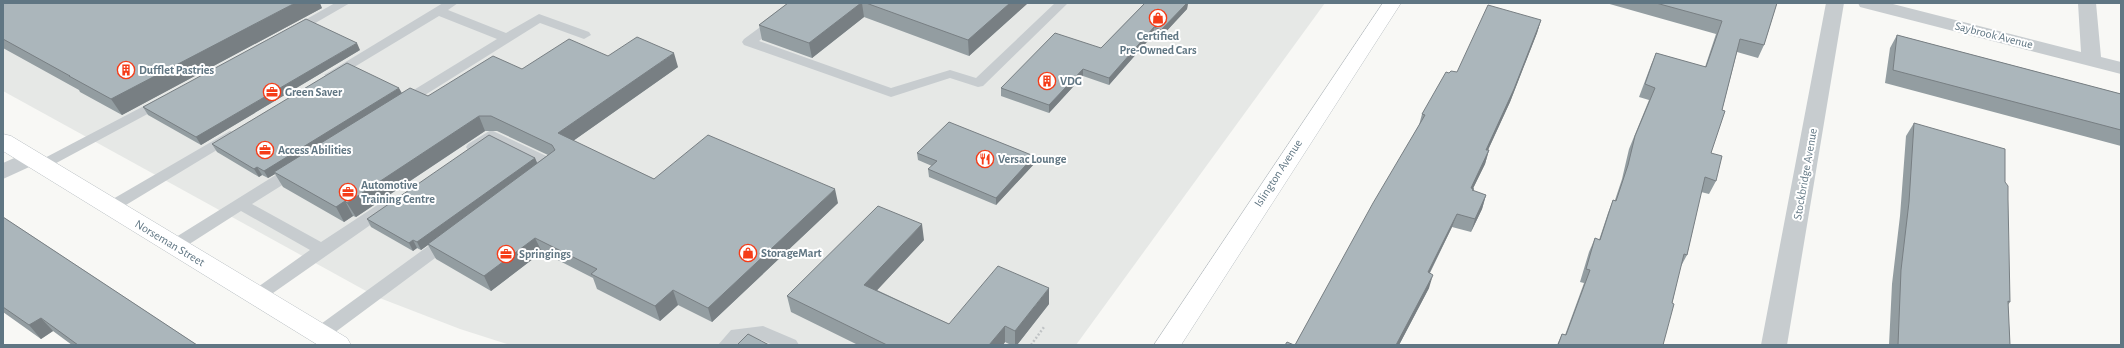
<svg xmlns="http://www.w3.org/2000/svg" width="2124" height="348" font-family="'Alegreya Sans',sans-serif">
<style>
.built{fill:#e6e8e6}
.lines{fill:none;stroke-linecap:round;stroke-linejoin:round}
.secondary-casing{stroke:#b9bfc3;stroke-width:1}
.path{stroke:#c0c3c5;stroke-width:2.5;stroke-dasharray:2 2;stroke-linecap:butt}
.lane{fill:#c7cccf;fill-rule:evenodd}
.street{fill:#c7cccf;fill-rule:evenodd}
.secondary{fill:#fff;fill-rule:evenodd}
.wall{fill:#939da1}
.shaded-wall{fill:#787f83}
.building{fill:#abb6bb;stroke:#787f83}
.labels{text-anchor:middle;stroke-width:4;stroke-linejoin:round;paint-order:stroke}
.street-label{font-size:12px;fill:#607683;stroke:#fff}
.poi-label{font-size:12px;font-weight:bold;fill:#607683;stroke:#fff;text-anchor:start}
</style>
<rect width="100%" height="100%" fill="#f8f8f5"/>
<!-- built -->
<path class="built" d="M3,3H1325L1076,345H510L460,329L377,297L3,91Z"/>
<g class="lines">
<defs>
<path id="secondary" d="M1383,3H1401L1181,345H1154Z
M3,134L11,136L347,338L351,345H318L3,151Z"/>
</defs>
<!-- secondary casing -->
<use href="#secondary" class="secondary-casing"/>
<!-- path -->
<path class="path" d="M1031,345L1044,327"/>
<!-- lane -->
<path class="lane" d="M335,3H350L298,33L293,34L287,30Z
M443,3H458L448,10L506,33L539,14L589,32L591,35L584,39L540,23L409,105H399L397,102L399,99L497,39L439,16L336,78L331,79L324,75Z
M793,3H807L759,41L891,88L950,70L976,78L1055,3H1068L983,86L978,87L950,78L891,97L744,45L742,42L744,39Z
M163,96L168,97L170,100L168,103L47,168H37L35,165L37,162Z
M491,130L557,161L559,164L549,173H539L537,169L540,164L492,141L478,150H468L466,147L468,144Z
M230,131L235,133L237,136L235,139L116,211L111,212L106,211L103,207L106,203Z
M295,165L300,166L302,170L300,174L252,204L321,242L379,204L384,203L389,204L392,208L389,212L263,300L257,302L251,300L249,296L251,292L310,250L241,211L180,250L174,252L168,250L166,246L168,242L290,166Z
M448,234L454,236L456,240L454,244L326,339L320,341L314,339L311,334L314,329L442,236Z
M763,326L796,340L799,345H773L761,340L742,341L738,345H718L731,330Z"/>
<!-- street -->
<path class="street" d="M1826,3H1844L1787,345H1761Z
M1858,3H1889L2081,52L2078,3H2096L2101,57L2121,62V74L1860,7Z
M30,151L38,153L41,158L38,163L3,179V163Z"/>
<!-- secondary -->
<use href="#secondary" class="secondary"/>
</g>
<!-- wall -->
<path class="wall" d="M3,3L322,8L122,115L80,92L79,90L3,48Z
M788,3H1028L969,56L864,17L812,58L762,40L759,25Z
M1145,3H1188L1187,9L1161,37L1153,35L1109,85L1083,76L1049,113L1001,96V88L1101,48Z
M1606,3H1777L1764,45L1758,58L1737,52L1711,153L1716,181L1709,194L1701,192L1687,255L1680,268L1663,345H1557L1562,334L1565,335L1584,283L1580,282L1589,252L1595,238L1599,240L1608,213L1613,200H1615L1622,179L1629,149L1649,100L1639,97L1651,65L1656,53L1705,67L1716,34Z
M1541,20L1537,33L1510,102L1488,150H1489L1485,164L1473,188V191L1486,195L1482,209L1471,232L1452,227L1430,273L1429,288L1399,345H1295L1419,125L1422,114L1449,73L1457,72Z
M1897,35L2121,94V146L1885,83L1890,48Z
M360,50L201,145L148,115L143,107Z
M608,56L678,67L573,141L654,179L838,203L712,322L678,305L660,321L597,289L593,278L542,252L491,291L436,259L428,245L421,250L417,248L413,251L371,227L367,219L535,158L537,163L548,155L497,131H485L356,217L353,216L344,222L283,187L275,174L268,178L262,175L259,177L217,152L212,144L402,93L428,96L522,69Z
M1914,123L2005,182L2010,302L2008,305L2010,345H1889L1892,284L1900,216L1906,136Z
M917,153L1034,156V164L996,205L929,177L928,169L932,166L918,160Z
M3,217L197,345H72L53,331L41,339L3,312Z
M924,240L877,290L949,324L1049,304L1017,345H1011L1005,342L1003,345H858L791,312L787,296Z"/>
<!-- shaded-wall -->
<path class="shaded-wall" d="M295,3H320L322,8L122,115L111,99Z
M861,3H862L864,17L812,58L809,43Z
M1010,3H1028L969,56L968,40Z
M1187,3H1188L1187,9L1161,37V30Z
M1541,20L1537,33L1510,102L1482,163L1486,150Z
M1154,27L1153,35L1109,85V78Z
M357,43L360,50L201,145L196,137Z
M674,53L678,67L563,148L558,133Z
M1083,69V76L1049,113V105Z
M399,88L403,95L274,172L275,174L268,178L264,171Z
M479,116L485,131L356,217L347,203Z
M1489,150L1485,164L1467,201L1471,188Z
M1034,156V164L996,205V198Z
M535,158L538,165L421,250L417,242Z
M257,167L262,175L259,177L254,169Z
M835,189L838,203L712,322L708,308Z
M1486,195L1482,209L1471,232L1475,219Z
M345,201L353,216L344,222L336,207Z
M1457,214L1452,227L1423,286L1428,272Z
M922,224L924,240L867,301L864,285Z
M535,238L542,252L491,291L484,276Z
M413,240L417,248L413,251L409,243Z
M1433,275L1429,288L1399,345H1396Z
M1049,288V304L1017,345H1015V331Z
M673,290L678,305L660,321L655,306Z
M41,318L53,331L41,339L29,325Z
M1005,326V342L1003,345H989Z"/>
<!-- building -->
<path class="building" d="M3,3H295L111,99L69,76H70L3,39Z
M788,3H861L809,43L759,25Z
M866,3H1010L968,40Z
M1145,3H1187L1161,30L1154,27L1109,78L1083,69L1049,105L1001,88L1055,33L1101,48Z
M1656,3H1777L1764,45L1740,39L1722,110L1725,111L1711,153L1722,156L1716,181L1705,177L1687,255L1684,254L1672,303L1674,304L1663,345H1558L1562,334L1566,335L1590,270L1586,269L1595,238L1600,240L1613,200L1616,201L1628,165L1635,136L1655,88L1645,84L1656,53L1706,67L1722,21Z
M1488,5L1541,20L1514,89L1486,150H1489L1471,188L1474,189L1472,190L1486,195L1475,219L1457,214L1428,272L1433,275L1396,345H1295L1373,203L1425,115L1422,114L1446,72L1449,73L1451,71L1457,72Z
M306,19L357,43L196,137L143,107Z
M1897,35L2121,94V130L1893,70Z
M637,37L674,53L558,133L654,179L708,135L835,189L708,308L673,290L655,306L591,274L597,269L535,238L484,276L428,244L555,150L552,145L491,116H479L347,203L345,201L336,207L274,172L410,88L428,96L493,56L522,69L569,39L608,56Z
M347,63L399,88L264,171L257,167L254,169L212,144Z
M949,122L1034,156L996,198L928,169L937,161L917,153Z
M1914,123L2005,149V182L2008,186V199L2010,302L2008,301L2010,345H1898L1901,270L1909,202Z
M489,135L535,158L417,242L413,240L409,243L367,219Z
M878,206L922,224L864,285L949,324L998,266L1049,288L1015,331L1005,326L989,345H887L787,296Z
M3,217L197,345H78L41,318L29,325L3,307Z
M748,334L769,345H737Z
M1287,342L1294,345H1285Z"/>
<!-- icons -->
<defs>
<symbol id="shop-ring" viewBox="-11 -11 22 22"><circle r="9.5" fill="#fff" stroke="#f53c18" stroke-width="1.5"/><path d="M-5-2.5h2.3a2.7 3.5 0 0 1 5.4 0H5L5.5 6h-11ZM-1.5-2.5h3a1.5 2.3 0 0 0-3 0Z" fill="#f53c18"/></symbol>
<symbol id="building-ring" viewBox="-11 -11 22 22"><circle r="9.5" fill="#fff" stroke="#f53c18" stroke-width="1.5"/><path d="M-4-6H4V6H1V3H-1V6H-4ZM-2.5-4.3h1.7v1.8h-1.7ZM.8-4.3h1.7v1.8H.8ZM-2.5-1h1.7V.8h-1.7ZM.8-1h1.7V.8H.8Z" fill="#f53c18"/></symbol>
<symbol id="office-ring" viewBox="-11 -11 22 22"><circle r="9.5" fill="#fff" stroke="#f53c18" stroke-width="1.5"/><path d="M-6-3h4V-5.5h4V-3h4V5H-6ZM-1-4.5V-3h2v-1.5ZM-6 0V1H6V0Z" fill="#f53c18"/></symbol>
<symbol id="restaurant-ring" viewBox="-11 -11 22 22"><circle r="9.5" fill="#fff" stroke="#f53c18" stroke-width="1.5"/><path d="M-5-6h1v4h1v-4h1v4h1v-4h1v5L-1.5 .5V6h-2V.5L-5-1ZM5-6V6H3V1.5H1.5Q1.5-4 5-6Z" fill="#f53c18"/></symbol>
</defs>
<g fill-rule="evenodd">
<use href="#shop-ring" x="1148" y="8" width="20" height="20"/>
<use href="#building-ring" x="116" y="60" width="20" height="20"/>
<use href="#building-ring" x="1037" y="71" width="20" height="20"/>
<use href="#office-ring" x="262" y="82" width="20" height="20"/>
<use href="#office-ring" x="255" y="140" width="20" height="20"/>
<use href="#restaurant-ring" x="975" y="149" width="20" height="20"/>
<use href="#office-ring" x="338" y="182" width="20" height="20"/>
<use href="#shop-ring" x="738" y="243" width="20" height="20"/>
<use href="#office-ring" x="496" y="244" width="20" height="20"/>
</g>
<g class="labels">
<!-- street labels -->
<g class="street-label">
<text transform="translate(1994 35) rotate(14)" y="4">Saybrook Avenue</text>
<text transform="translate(1278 173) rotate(-57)" y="4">Islington Avenue</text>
<text transform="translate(1805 174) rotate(-80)" y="4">Stockbridge Avenue</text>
<text transform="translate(170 243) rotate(31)" y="4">Norseman Street</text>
</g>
<!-- poi labels -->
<g class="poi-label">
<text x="1158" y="40" text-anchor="middle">Certified<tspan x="1158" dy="14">Pre-Owned Cars</tspan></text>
<text x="139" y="74">Dufflet Pastries</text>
<text x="1060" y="85">VDG</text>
<text x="285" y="96">Green Saver</text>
<text x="278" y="154">Access Abilities</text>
<text x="998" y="163">Versac Lounge</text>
<text x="361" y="189">Automotive<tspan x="361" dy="14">Training Centre</tspan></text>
<text x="761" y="257">StorageMart</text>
<text x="519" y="258">Springings</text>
</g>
</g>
<!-- border -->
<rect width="2124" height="348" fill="none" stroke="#607683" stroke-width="8"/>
</svg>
